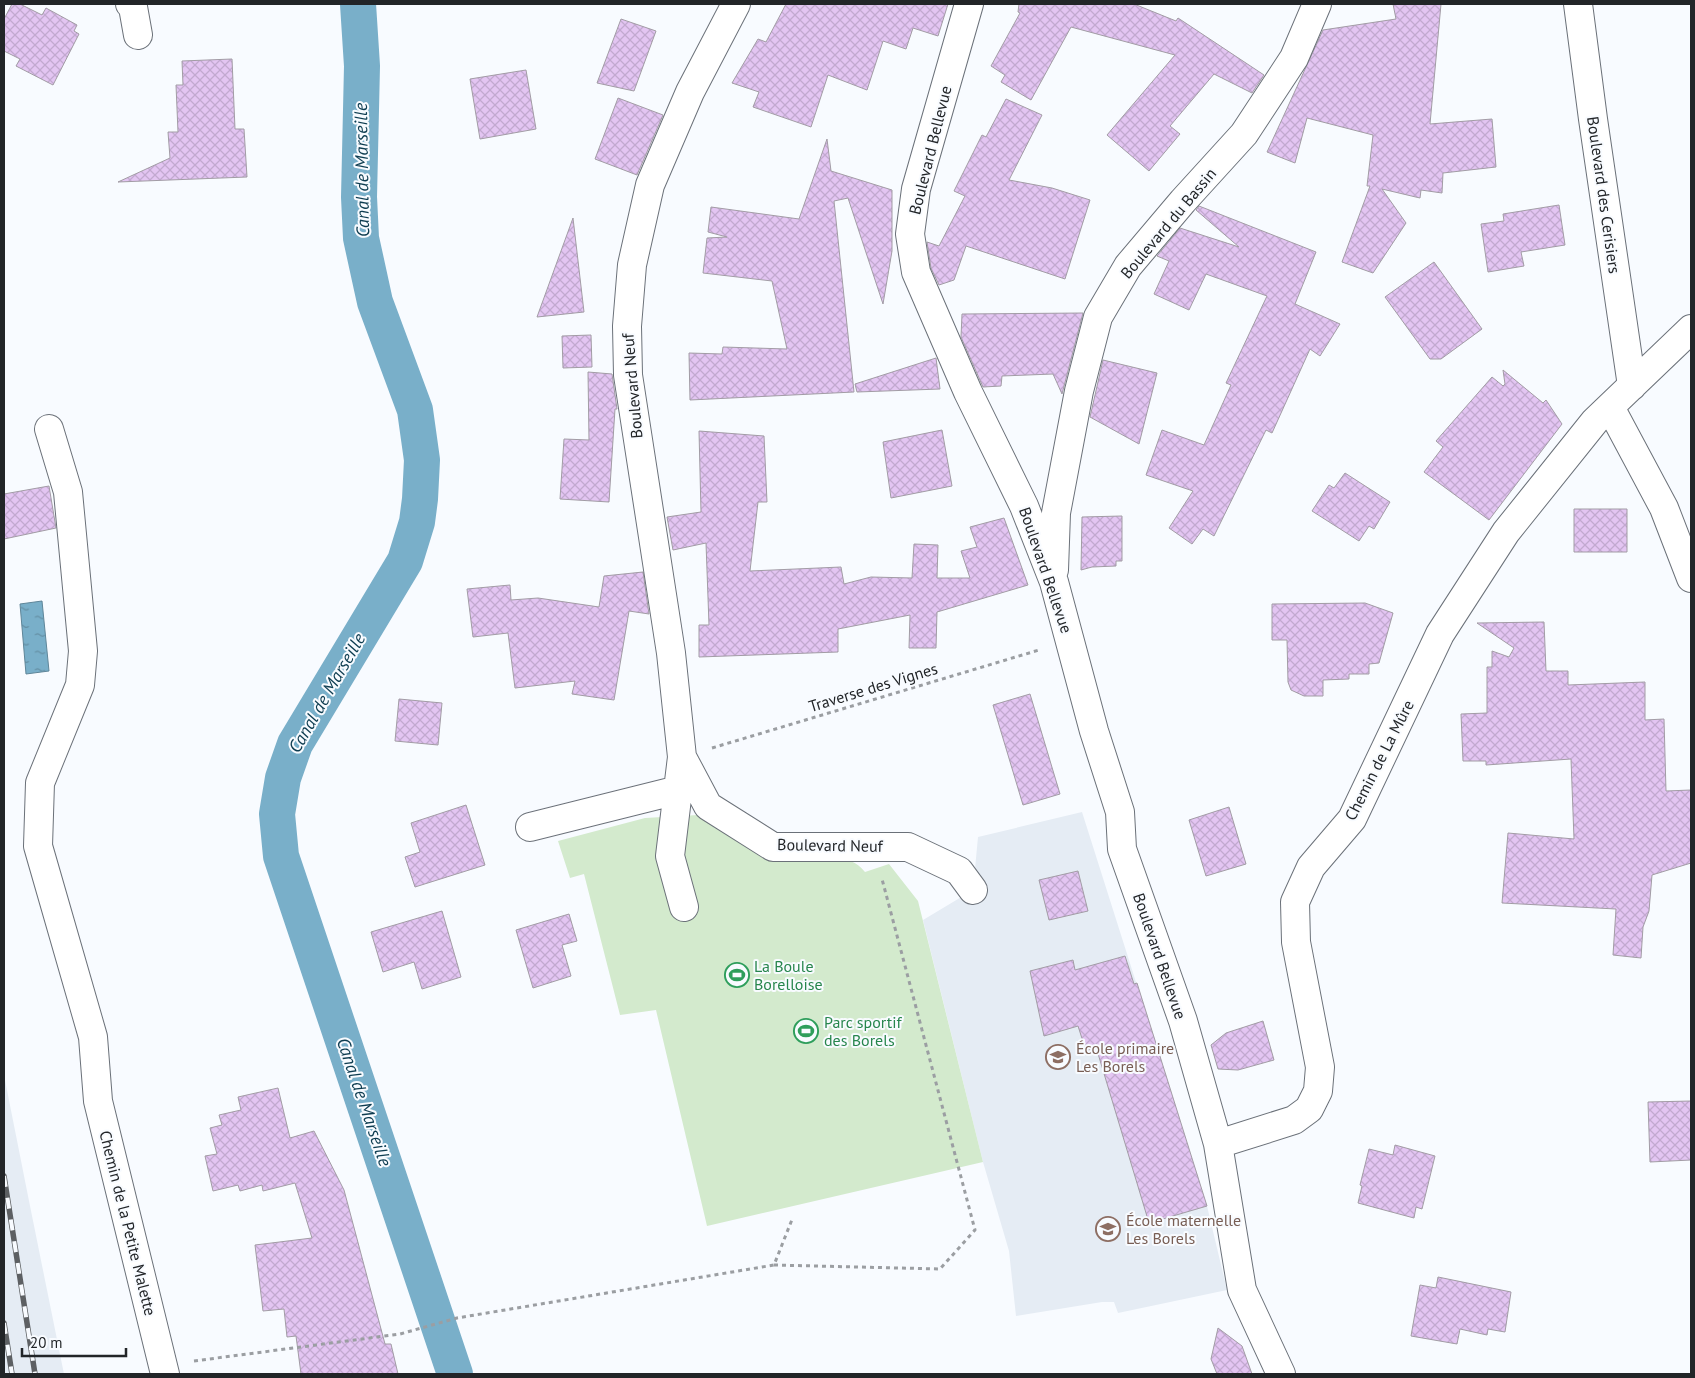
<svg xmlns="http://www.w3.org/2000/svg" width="1695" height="1378" font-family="'PT Sans',sans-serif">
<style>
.built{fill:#e5ecf4}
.pitch{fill:#d3eacd}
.water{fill:url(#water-ripples);stroke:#5f8699}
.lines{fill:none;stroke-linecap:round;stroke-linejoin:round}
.canal{stroke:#79afc9;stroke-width:36}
.building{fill:url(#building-cross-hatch);stroke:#a29ca5}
.minor-casing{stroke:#6b7179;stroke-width:30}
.path{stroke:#9b9ea2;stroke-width:3;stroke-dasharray:4 4;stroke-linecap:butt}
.minor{stroke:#fff;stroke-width:28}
.rail-casing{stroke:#5d6063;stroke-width:5.5}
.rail{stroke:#f8fbff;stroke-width:4;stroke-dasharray:11;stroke-linecap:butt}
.labels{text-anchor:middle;stroke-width:4;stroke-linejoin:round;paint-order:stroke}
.street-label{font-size:16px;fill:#222528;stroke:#f8fbff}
.leisure-label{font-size:16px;fill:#27864d;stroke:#f8fbff;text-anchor:start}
.education-label{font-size:16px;fill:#785e54;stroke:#f8fbff;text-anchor:start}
.water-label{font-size:18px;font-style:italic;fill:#0d3c50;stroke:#f8fbff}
</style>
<defs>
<pattern id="water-ripples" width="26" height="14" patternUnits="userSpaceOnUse" patternTransform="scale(1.25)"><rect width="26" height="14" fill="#79afc9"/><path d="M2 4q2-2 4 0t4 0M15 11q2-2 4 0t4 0" fill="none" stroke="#638ea3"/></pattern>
<pattern id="building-cross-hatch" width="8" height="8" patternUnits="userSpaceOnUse" patternTransform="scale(1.25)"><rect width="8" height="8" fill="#e3c5f2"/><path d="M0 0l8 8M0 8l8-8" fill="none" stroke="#c2a9d0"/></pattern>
</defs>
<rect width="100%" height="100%" fill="#f8fbff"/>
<!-- built -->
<path class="built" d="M1082,812L1207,1206L1227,1290L1118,1313L1114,1302H1102L1016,1316L1009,1251L983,1162L923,920L973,890L978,837Z
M4,1075L29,1201L64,1374H4Z"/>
<!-- pitch -->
<path class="pitch" d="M698,815C728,830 767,858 800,861C824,863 846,849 865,872L889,864L918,901L983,1162L707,1226L656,1010L620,1015L584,874L570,878L558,841L645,818Z"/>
<!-- water -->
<path class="water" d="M42,601L49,671L26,674L20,604Z"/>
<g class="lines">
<!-- canal -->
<path class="canal" d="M358,4L362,66L359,197L361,238L375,302L415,410L422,460L420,499L417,522L405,561L295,744L283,778L277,814L281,856L455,1374"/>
</g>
<!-- building -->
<path class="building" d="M12,4H20L42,15L46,8L77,25L74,31L79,34L53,85L16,66L20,59L4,51V19Z
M786,4H948L938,36L913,28L906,49L883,41L867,90L828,75L811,127L753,107L759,92L732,83L758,39L766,42Z
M1019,4H1134L1176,21L1178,18L1264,75L1252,93L1214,74L1170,126L1180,134L1149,171L1107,135L1175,55L1071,27L1031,100L1001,82L1005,75L991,66L1020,13L1018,12Z
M1393,4H1441L1430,124L1492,119L1496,167L1443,173L1442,193L1421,190L1420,198L1382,189L1406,223L1373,273L1342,262L1370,186H1367L1373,135L1307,118L1295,163L1267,152L1323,30L1396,19Z
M621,19L656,31L634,91L597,83Z
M232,59L235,129H244L247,177L118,182L170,158L168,132H178L176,85H183L182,61Z
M526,70L536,129L480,139L470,79Z
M618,98L663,115L637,175L595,159Z
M1006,99L1042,115L1009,180L1052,188L1090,200L1065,279L966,246L954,280L939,285L931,268L927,242L939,246L965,196L954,191L982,135L986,137Z
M827,139L831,171L892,190V251L883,304L848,198L834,201L854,392L690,400L689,353L722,354L723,347L787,349L772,281L703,273L707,238L727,237L708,232L711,207L799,219Z
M1559,205L1565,245L1521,252L1524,266L1488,272L1481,224L1504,221L1503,214Z
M1199,206L1316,252L1295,304L1340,324L1320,356L1310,349L1272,433L1266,430L1214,536L1203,529L1192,544L1169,528L1193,491L1146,475L1162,430L1204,445L1231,385L1226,383L1267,296L1206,274L1189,310L1154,294L1169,261L1157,256L1180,228L1239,247L1196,210Z
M573,218L584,312L537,317Z
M1434,262L1482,329L1441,359H1430L1385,297Z
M1083,313L1062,394L1053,374L1002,376L1001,386L983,387L961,337L962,314Z
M591,335L592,367L563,368L562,336Z
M936,358L940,389L857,392L855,384Z
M1103,360L1157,373L1139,444L1090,417Z
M1503,370L1543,403L1546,400L1562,424L1489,520L1424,472L1443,447L1436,441L1492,377L1503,386L1505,384Z
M588,372L612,374L617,409H615L609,502L560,499L564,439L589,440Z
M942,430L952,486L891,498L883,442Z
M699,431L764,436L767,502H758L750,571L841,567L844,584L871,577L912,578L914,544L938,545L937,578H970L961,551L977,547L970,527L1004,518L1028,585L937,612L936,648H909L910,615L838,629V652L699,657V625H709L706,543L673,550L667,517L701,512Z
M1345,473L1390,502L1374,529L1369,526L1359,541L1312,511L1329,485L1334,488Z
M49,486L56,528L4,539V494Z
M1574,509H1627V552H1574Z
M1122,516V561H1116V566L1092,567L1081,570L1082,517Z
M643,572L649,614L629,611L614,700L572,694L575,681L515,688L508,633L473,637L467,589L510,585L511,600L538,598L599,607L604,576Z
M1365,603L1393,613L1379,663L1369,664V674H1349V679L1323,680V696H1304L1291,690L1288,682L1287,640H1272V604Z
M1544,622L1546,671H1568V685L1645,682V720L1664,719L1666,791L1691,790V863L1652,875L1649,911L1643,927L1641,958L1613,955L1616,909L1502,903L1508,833L1574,839L1571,759L1486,765V761H1463L1461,714L1487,713V667H1492V651L1509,657L1514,648L1477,623Z
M1030,694L1060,794L1023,805L993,705Z
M399,699L442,703L438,745L395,741Z
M466,805L485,865L415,887L405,857L420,852L411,823Z
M1229,807L1246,864L1206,876L1189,820Z
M1078,871L1088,911L1049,920L1039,880Z
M442,911L461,977L422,989L414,962L383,972L371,932Z
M569,914L577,941L562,945L571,976L533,988L516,930Z
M1125,956L1134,984L1137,983L1207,1206L1149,1223L1096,1047L1086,1051L1078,1026L1044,1036L1030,971L1073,960L1075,970Z
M1263,1021L1274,1060L1238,1070L1218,1069L1211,1045L1226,1033Z
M278,1088L290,1138L314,1131L344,1190L385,1344H391L398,1374H301L296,1336L287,1337L284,1309L263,1311L255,1245L312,1238L295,1183L263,1191L262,1185L240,1191L238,1185L213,1191L205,1156L217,1154L210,1128L222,1125L219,1115L241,1110L238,1097Z
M1691,1101V1160L1650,1162L1648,1102Z
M1395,1145L1435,1156L1422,1209L1416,1207L1414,1218L1358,1203L1362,1186L1360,1185L1369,1149L1393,1155Z
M1438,1277L1511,1292L1505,1332L1488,1329L1487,1335L1460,1329L1457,1344L1411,1336L1420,1285L1436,1288Z
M1218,1328L1242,1346L1252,1374H1217L1211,1359Z"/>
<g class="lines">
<defs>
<path id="minor" d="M130,4L133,7L138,35
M969,4L916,189L910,234L916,272L968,392L1024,506L1054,582L1094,731L1120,812L1122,849L1183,1021L1218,1144L1242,1290L1281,1374
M1578,4L1593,119L1632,386
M1610,407L1664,508L1691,578
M49,429L68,492L83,651L80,685L40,783L38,846L93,1037L98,1101L165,1374
M1054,570L1056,513L1079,391L1098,317L1128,266L1183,201L1244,134L1294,58L1317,4
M682,757L708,806L773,847H908L959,871L973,890
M530,827L678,790
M684,907L670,856L682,757L671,653L628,375L627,326L632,265L650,185L690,92L736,4
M1218,1144L1294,1120L1309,1109L1318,1091L1320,1067L1296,942L1295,902L1311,867L1352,819L1440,634L1506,532L1595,421L1691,329"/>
</defs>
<!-- minor casing -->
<use href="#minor" class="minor-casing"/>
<!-- path -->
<path class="path" d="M712,748L1039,650
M774,1265L940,1269L975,1230L882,879
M194,1361L400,1334L457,1318L774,1265L793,1217"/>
<!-- minor -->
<use href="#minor" class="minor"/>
<defs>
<path id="rail" d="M4,1176L35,1374
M4,1323L12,1374"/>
</defs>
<!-- rail casing -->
<use href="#rail" class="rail-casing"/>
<!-- rail -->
<use href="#rail" class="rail"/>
</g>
<!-- icons -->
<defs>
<symbol id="stadium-ring" viewBox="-11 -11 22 22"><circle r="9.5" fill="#f8fbff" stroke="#2e9e5b" stroke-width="1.5"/><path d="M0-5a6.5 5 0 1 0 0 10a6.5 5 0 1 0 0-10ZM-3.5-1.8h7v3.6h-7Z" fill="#2e9e5b"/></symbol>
<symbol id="school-ring" viewBox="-11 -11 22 22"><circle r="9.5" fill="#f8fbff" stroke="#8d6e63" stroke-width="1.5"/><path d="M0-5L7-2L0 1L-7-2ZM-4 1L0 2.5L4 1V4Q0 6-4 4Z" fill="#8d6e63"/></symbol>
</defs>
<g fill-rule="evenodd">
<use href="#stadium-ring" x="723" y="961" width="28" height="28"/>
<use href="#stadium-ring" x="792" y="1017" width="28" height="28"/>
<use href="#school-ring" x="1044" y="1043" width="28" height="28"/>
<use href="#school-ring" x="1094" y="1215" width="28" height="28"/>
</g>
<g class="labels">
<!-- street labels -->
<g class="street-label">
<text transform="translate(930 150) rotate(-76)" y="6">Boulevard Bellevue</text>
<text transform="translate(1604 195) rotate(82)" y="6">Boulevard des Cerisiers</text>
<text transform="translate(1168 223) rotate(-50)" y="6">Boulevard du Bassin</text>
<text transform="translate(632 386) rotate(-95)" y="6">Boulevard Neuf</text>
<text transform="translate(1046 570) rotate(71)" y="6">Boulevard Bellevue</text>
<text transform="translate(873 687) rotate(-17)" y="6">Traverse des Vignes</text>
<text transform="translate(1379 760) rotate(-63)" y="6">Chemin de La Mûre</text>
<text transform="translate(830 845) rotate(1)" y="6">Boulevard Neuf</text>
<text transform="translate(1160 956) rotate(71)" y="6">Boulevard Bellevue</text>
<text transform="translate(128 1223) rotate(76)" y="6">Chemin de la Petite Malette</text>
</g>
<!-- leisure labels -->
<g class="leisure-label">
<text x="754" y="972">La Boule<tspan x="754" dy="18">Borelloise</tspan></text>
<text x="824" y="1028">Parc sportif<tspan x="824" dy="18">des Borels</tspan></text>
</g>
<!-- education labels -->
<g class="education-label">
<text x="1076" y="1054">École primaire<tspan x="1076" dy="18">Les Borels</tspan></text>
<text x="1126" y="1226">École maternelle<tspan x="1126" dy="18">Les Borels</tspan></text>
</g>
<!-- water labels -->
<g class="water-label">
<text transform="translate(362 170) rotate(-91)" y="6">Canal de Marseille</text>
<text transform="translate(327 693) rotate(-60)" y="6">Canal de Marseille</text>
<text transform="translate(364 1102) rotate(71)" y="6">Canal de Marseille</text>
</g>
</g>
<!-- border -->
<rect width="1695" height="1378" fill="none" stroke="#222528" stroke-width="10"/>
<!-- scale -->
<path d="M22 1348v8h104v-8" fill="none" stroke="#222528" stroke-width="2.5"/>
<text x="30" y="1348" font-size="15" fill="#222528" stroke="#f8fbff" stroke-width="4" paint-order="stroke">20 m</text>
</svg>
